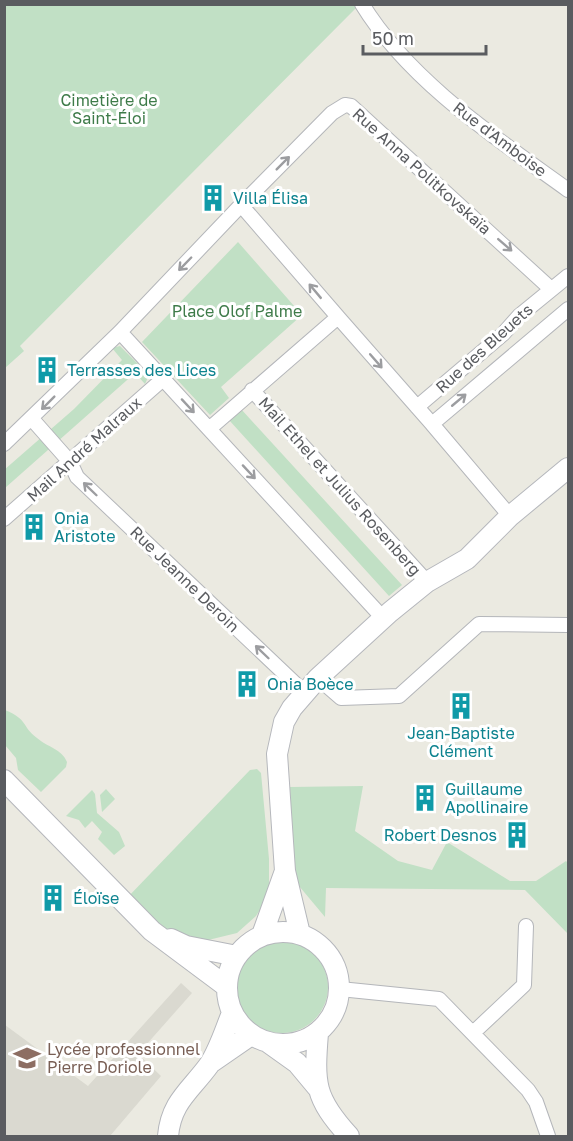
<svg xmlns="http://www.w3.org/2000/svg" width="573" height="1141" font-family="'Golos Text',sans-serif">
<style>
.education{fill:#dad9d0}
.green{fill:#c1e0c5}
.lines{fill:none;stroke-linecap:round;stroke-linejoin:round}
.street-casing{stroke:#b4b6ba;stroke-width:16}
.secondary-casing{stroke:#b5b7bc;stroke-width:22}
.street{stroke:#fff;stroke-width:14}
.secondary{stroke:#fff;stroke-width:20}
.oneway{stroke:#9c9da0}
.labels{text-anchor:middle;stroke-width:6;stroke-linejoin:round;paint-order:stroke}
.park-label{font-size:16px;fill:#3e7b49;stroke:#fff}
.street-label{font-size:16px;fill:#5a5c60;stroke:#fff}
.culture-label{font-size:16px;fill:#0d838f;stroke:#fff;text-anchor:start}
.education-label{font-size:16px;fill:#785e54;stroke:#fff;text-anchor:start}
</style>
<rect width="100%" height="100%" fill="#ebeae1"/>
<!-- education -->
<path class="education" d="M181,983L192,993L138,1054L161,1076L110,1136H5V1025L88,1086Z"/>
<!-- green -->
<path class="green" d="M5,5H359L20,346L24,351L5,368Z
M238,242L302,315L221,387L229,398L210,415L142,342Z
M120,346L149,375L145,384L135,373L5,488L4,470L74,409L122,360L112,348Z
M241,409L402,585L389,596L229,420Z
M5,710C29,720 21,726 37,738C47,747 62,749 67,762L66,767L41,792L18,770L16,758L5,745Z
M257,769L261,773L269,859V895L256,916L237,933L200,942L155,928L126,899L250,770Z
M363,786L355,831L398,861L432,870L447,842L510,881H536L566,861L568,863V934L525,890L326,888L325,917L294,880L290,787Z
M106,789L115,799L102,812L100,795Z
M92,790L95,794L97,813L119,832L125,846L114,855L98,839L102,832L92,821L85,828L79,820L66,816Z
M236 987a46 46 0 1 1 92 0a46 46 0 1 1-92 0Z"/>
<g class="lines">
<defs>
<path id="street" d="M362,4C409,81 496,138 568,190
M241,205L332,113L345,105L351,106L551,289
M338,317L432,424L568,309
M252,390L427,582
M417,407L503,334L519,316L568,276
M32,419L70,462L77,477L304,692
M432,424L510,516
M209,429L383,618
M4,444L120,332L241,205L338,317L209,429L120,332
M4,519L163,379
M318,678L341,698L399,696L479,624L568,625
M340,989L439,999L528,1090L536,1102L548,1136
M473,1033L524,985L526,926"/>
<path id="secondary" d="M4,780L152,931L227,987
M227 988a56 56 0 1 1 112 0a56 56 0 1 1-112 0Z
M300,934L285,871L277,754L284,722L292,708L318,678L390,612L427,582L467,559L510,516L568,468
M262,935L285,871
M171,939L186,946L237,956
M318,1033C314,1083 314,1098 349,1136
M269,1043L297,1063L317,1087
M212,1062L251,1035
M168,1136C171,1102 190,1091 209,1065C219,1050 225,1030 232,1013"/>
</defs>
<!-- street casing -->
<use href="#street" class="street-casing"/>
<!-- secondary casing -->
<use href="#secondary" class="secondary-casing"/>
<!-- street -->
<use href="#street" class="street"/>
<!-- secondary -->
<use href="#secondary" class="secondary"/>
</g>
<!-- one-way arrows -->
<defs><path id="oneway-shaft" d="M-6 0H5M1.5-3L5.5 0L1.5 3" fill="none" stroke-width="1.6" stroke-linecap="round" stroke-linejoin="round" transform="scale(1.5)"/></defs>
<g class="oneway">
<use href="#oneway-shaft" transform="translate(283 163) rotate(-45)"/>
<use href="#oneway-shaft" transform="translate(505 245) rotate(41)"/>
<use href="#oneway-shaft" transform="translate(185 264) rotate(134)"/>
<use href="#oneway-shaft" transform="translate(315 291) rotate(-130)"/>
<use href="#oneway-shaft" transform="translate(376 361) rotate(49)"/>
<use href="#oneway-shaft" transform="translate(459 400) rotate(-40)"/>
<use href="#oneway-shaft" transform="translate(48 403) rotate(135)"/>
<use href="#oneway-shaft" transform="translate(188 406) rotate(47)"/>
<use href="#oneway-shaft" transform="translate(249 472) rotate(47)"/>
<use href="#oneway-shaft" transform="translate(90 489) rotate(-136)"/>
<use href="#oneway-shaft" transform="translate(262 652) rotate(-136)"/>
</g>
<!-- icons -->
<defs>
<symbol id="building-bare" viewBox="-9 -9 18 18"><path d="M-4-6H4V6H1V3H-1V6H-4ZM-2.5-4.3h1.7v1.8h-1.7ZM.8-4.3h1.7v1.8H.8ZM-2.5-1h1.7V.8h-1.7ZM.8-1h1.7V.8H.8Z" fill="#0f9aa8" stroke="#fff" stroke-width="2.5" paint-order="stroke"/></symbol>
<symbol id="school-bare" viewBox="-9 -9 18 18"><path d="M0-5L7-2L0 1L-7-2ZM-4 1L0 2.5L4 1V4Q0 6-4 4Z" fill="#8d6e63" stroke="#fff" stroke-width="2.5" paint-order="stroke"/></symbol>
</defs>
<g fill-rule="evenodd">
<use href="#building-bare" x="194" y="179" width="38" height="38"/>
<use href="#building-bare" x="28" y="351" width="38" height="38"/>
<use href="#building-bare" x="15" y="508" width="38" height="38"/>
<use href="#building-bare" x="228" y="665" width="38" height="38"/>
<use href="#building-bare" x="442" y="687" width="38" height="38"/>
<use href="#building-bare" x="406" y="779" width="38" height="38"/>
<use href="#building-bare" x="498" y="816" width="38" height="38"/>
<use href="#building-bare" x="34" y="879" width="38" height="38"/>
<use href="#school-bare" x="8" y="1039" width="38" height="38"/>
</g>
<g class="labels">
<!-- park labels -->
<g class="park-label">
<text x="109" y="106">Cimetière de<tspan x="109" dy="18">Saint-Éloi</tspan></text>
<text x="237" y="317">Place Olof Palme</text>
</g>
<!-- street labels -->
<g class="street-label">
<text transform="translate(500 139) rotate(37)" y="6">Rue d'Amboise</text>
<text transform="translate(422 171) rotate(42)" y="6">Rue Anna Politkovskaïa</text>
<text transform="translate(484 348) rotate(-42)" y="6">Rue des Bleuets</text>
<text transform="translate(84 449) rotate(-42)" y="6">Mail André Malraux</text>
<text transform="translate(340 486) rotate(48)" y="6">Mail Ethel et Julius Rosenberg</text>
<text transform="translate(185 579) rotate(44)" y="6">Rue Jeanne Deroin</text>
</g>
<!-- culture labels -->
<g class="culture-label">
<text x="233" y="204">Villa Élisa</text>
<text x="67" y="376">Terrasses des Lices</text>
<text x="54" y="524">Onia<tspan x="54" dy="18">Aristote</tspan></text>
<text x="267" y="690">Onia Boèce</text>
<text x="461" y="739" text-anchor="middle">Jean-Baptiste<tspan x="461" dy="18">Clément</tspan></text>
<text x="445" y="795">Guillaume<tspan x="445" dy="18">Apollinaire</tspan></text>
<text x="497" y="841" text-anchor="end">Robert Desnos</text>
<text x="73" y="904">Éloïse</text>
</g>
<!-- education labels -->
<g class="education-label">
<text x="47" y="1055">Lycée professionnel<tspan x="47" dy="18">Pierre Doriole</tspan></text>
</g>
</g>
<!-- border -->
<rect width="573" height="1141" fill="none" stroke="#5a5c60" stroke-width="12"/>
<!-- scale -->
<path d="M363 45v9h123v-9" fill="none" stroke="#5a5c60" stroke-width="3"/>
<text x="372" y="45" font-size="18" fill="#5a5c60" stroke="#ffffff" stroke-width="4.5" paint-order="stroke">50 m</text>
</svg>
